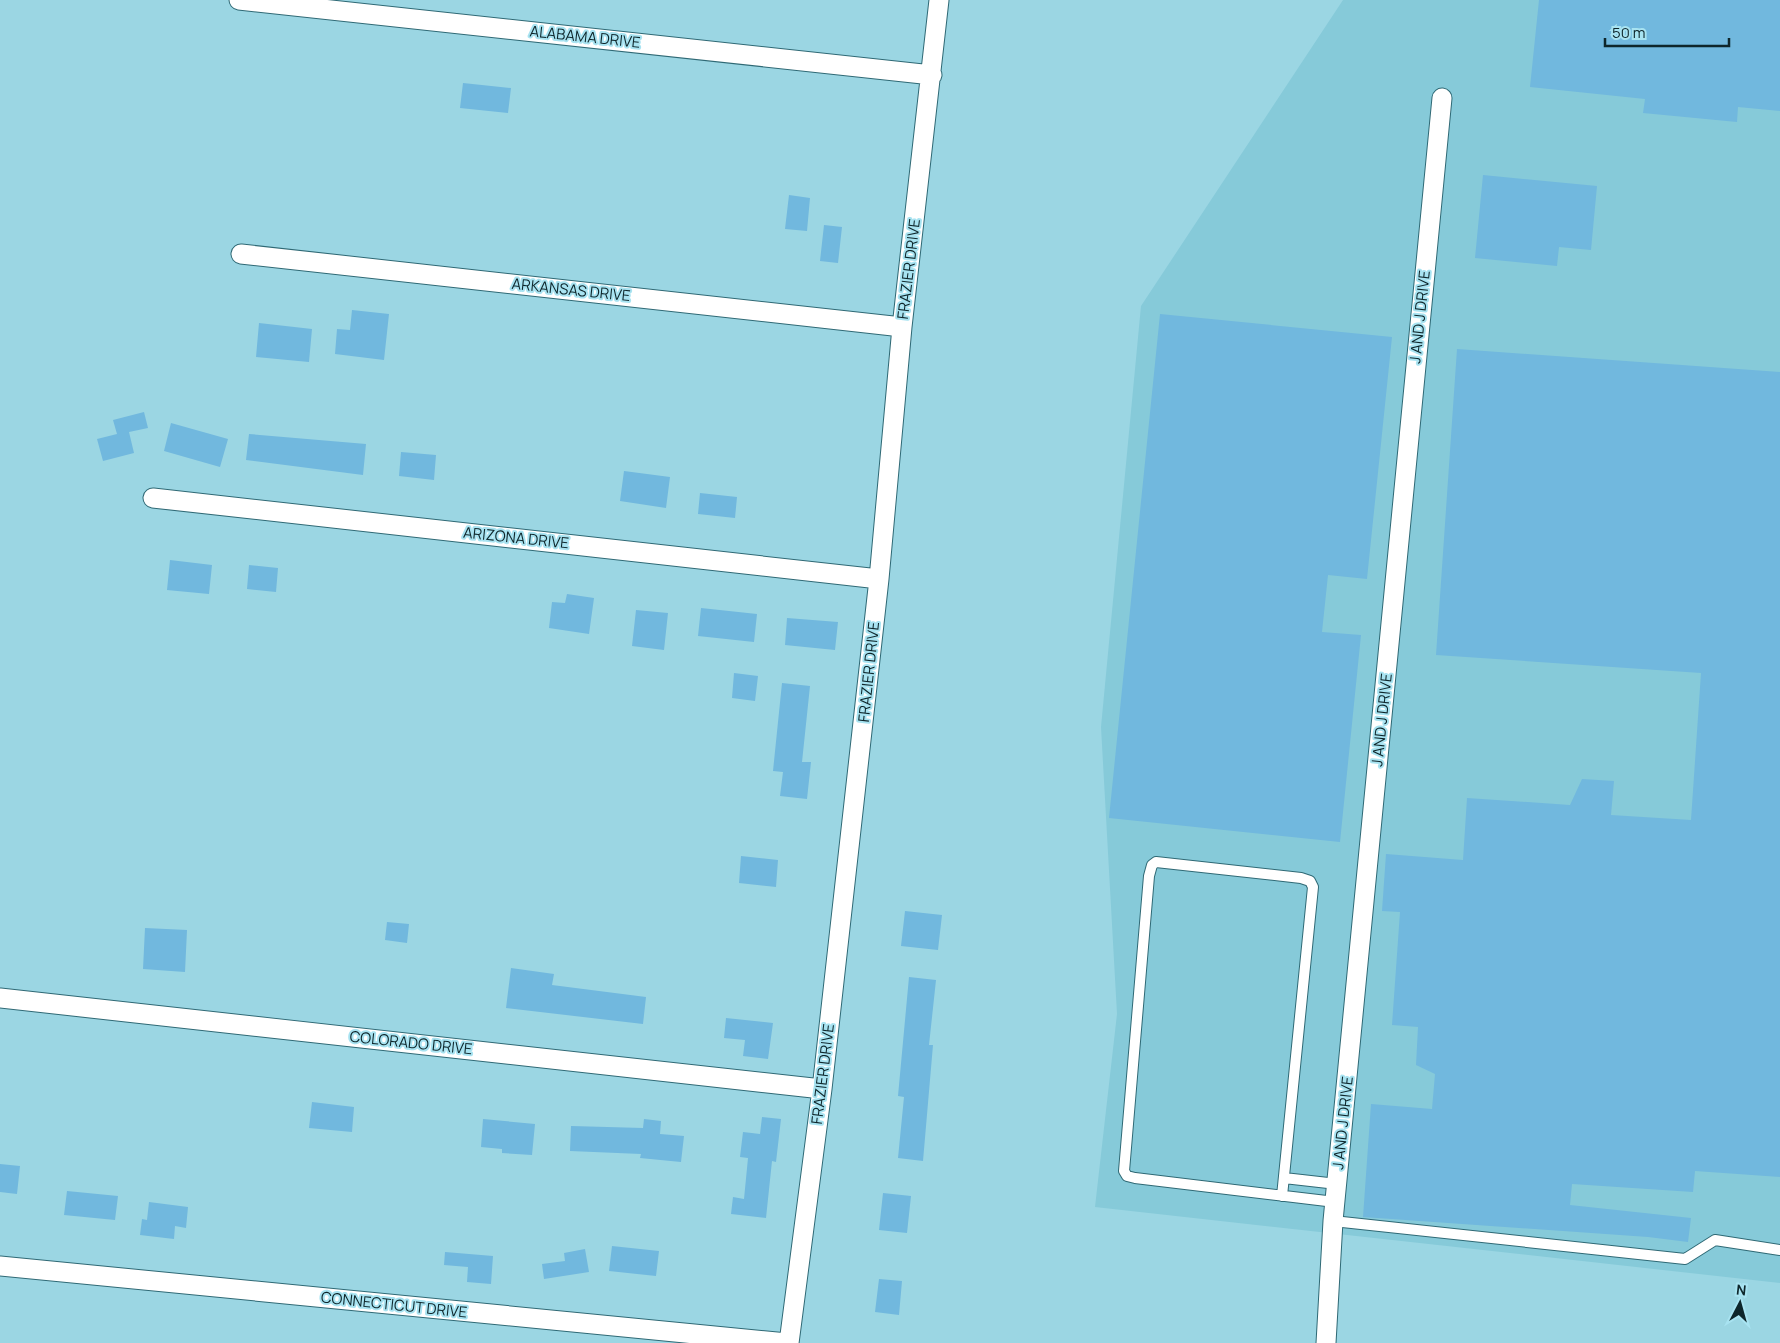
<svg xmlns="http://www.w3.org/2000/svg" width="1780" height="1343" font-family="Manrope,sans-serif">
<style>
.built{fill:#86cad9}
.building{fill:#71b8de}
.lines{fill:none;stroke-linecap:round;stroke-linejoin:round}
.service-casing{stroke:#2f6975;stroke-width:12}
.minor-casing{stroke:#2f6975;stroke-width:21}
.service{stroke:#fff;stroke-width:10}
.minor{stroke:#fff;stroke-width:19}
.labels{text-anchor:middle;stroke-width:4;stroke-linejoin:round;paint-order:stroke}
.street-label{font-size:15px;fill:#0e262b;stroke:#a8e3f1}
</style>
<rect width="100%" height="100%" fill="#9bd6e3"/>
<!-- built -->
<path class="built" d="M1343,0H1780V1283L1095,1207L1117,1014L1101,727L1141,306Z"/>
<!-- building -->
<path class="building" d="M1539,0H1780V111L1738,107L1737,122L1643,113L1645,99L1530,87Z
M463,83L511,88L508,113L460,108Z
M1483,175L1597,186L1591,250L1559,247L1557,266L1475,258Z
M789,195L810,198L807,231L785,229Z
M824,225L842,227L838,263L820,261Z
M352,310L389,314L384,360L335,354L337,329L350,330Z
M1160,314L1392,337L1367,579L1328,575L1322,632L1361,635L1340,842L1109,818Z
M259,323L312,329L309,362L256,357Z
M1457,349L1780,372V1177L1695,1171L1693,1192L1572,1184L1570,1205L1691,1218L1688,1242L1648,1237L1363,1217L1371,1104L1432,1109L1435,1074L1416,1065L1418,1027L1392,1025L1400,912L1382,911L1386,854L1463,860L1467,798L1570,805L1582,779L1614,781L1611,815L1691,820L1701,673L1436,655Z
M144,412L148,428L129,432L134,453L103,461L97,439L117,434L113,420Z
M171,423L228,439L220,467L164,451Z
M249,434L366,444L363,475L246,460Z
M401,452L436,455L434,480L399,476Z
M624,471L670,477L666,508L620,501Z
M700,493L737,497L735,518L698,514Z
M170,560L212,565L209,594L167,590Z
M249,565L278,568L276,592L247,589Z
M567,594L594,598L589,634L549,628L552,602L565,603Z
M701,608L757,614L754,642L698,636Z
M636,610L668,613L664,650L632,646Z
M787,618L838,622L835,650L785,645Z
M734,673L758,676L755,701L732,698Z
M782,683L810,686L802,762H811L807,799L780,796L783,772L773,771Z
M741,856L778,860L776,887L739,883Z
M905,911L942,915L938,950L901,946Z
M387,922L409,924L407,943L385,940Z
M145,928L187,930L185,972L143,969Z
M511,968L554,974L552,985L646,997L643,1024L506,1008Z
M909,977L936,980L929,1045H933L923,1161L898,1158L904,1097L898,1096Z
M726,1018L773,1023L768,1059L743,1056L745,1040L724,1038Z
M312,1102L354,1107L352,1132L309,1128Z
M762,1117L781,1119L776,1162L772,1161L766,1218L731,1214L733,1197L744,1199L748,1158L740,1157L743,1132L760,1134Z
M483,1119L535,1124L532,1155L502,1153V1149L481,1147Z
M644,1119L661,1121L660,1134L684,1136L681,1162L640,1158L641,1154L570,1151L571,1126L643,1128Z
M0,1164L20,1166L17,1194L0,1192Z
M67,1191L118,1196L115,1220L64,1215Z
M883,1193L911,1196L907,1233L879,1230Z
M149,1202L188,1207L186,1228L175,1226L174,1239L140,1235L142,1219L147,1220Z
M612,1246L659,1251L656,1276L609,1271Z
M585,1249L589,1272L544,1279L542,1264L565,1261L564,1253Z
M445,1252L493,1256L491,1284L467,1282L468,1267L444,1265Z
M879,1279L902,1281L899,1315L875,1312Z"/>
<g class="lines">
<defs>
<path id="service" d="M1284,1178L1337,1184
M1282,1196L1313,887L1310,881L1301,878L1156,862L1152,865L1149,876L1124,1171L1127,1176L1135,1178L1335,1202
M1333,1221L1685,1259L1715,1240L1780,1250"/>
<path id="minor" d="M239,0L932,75
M241,254L902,327
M153,498L879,579
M0,998L822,1089
M0,1266L787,1343
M789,1343L822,1089L879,579L902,327L939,0
M1326,1343L1333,1221L1442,98"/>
</defs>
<!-- service casing -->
<use href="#service" class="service-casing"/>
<!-- minor casing -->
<use href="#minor" class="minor-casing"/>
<!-- service -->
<use href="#service" class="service"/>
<!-- minor -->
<use href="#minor" class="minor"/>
</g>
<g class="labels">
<!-- street labels -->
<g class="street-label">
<text transform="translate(585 37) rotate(6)" y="5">ALABAMA DRIVE</text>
<text transform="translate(909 269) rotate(-83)" y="5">FRAZIER DRIVE</text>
<text transform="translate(571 290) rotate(6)" y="5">ARKANSAS DRIVE</text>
<text transform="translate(1420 317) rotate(-84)" y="5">J AND J DRIVE</text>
<text transform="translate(516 538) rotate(6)" y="5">ARIZONA DRIVE</text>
<text transform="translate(869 672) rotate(-84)" y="5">FRAZIER DRIVE</text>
<text transform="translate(1382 720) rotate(-84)" y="5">J AND J DRIVE</text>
<text transform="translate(411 1043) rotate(6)" y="5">COLORADO DRIVE</text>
<text transform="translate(823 1074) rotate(-83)" y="5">FRAZIER DRIVE</text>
<text transform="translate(1343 1123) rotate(-84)" y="5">J AND J DRIVE</text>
<text transform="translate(394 1305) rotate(6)" y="5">CONNECTICUT DRIVE</text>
</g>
</g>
<!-- north arrow -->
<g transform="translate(1740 1303) rotate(6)" stroke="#a8e3f1" stroke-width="4" paint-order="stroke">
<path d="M0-4L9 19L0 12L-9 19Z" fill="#0e262b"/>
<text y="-8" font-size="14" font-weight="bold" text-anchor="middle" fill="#0e262b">N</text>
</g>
<!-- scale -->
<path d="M1605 38v8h124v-8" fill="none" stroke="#0e262b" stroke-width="2.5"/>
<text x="1612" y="38" font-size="15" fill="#0e262b" stroke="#a8e3f1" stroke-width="4" paint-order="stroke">50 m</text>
</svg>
